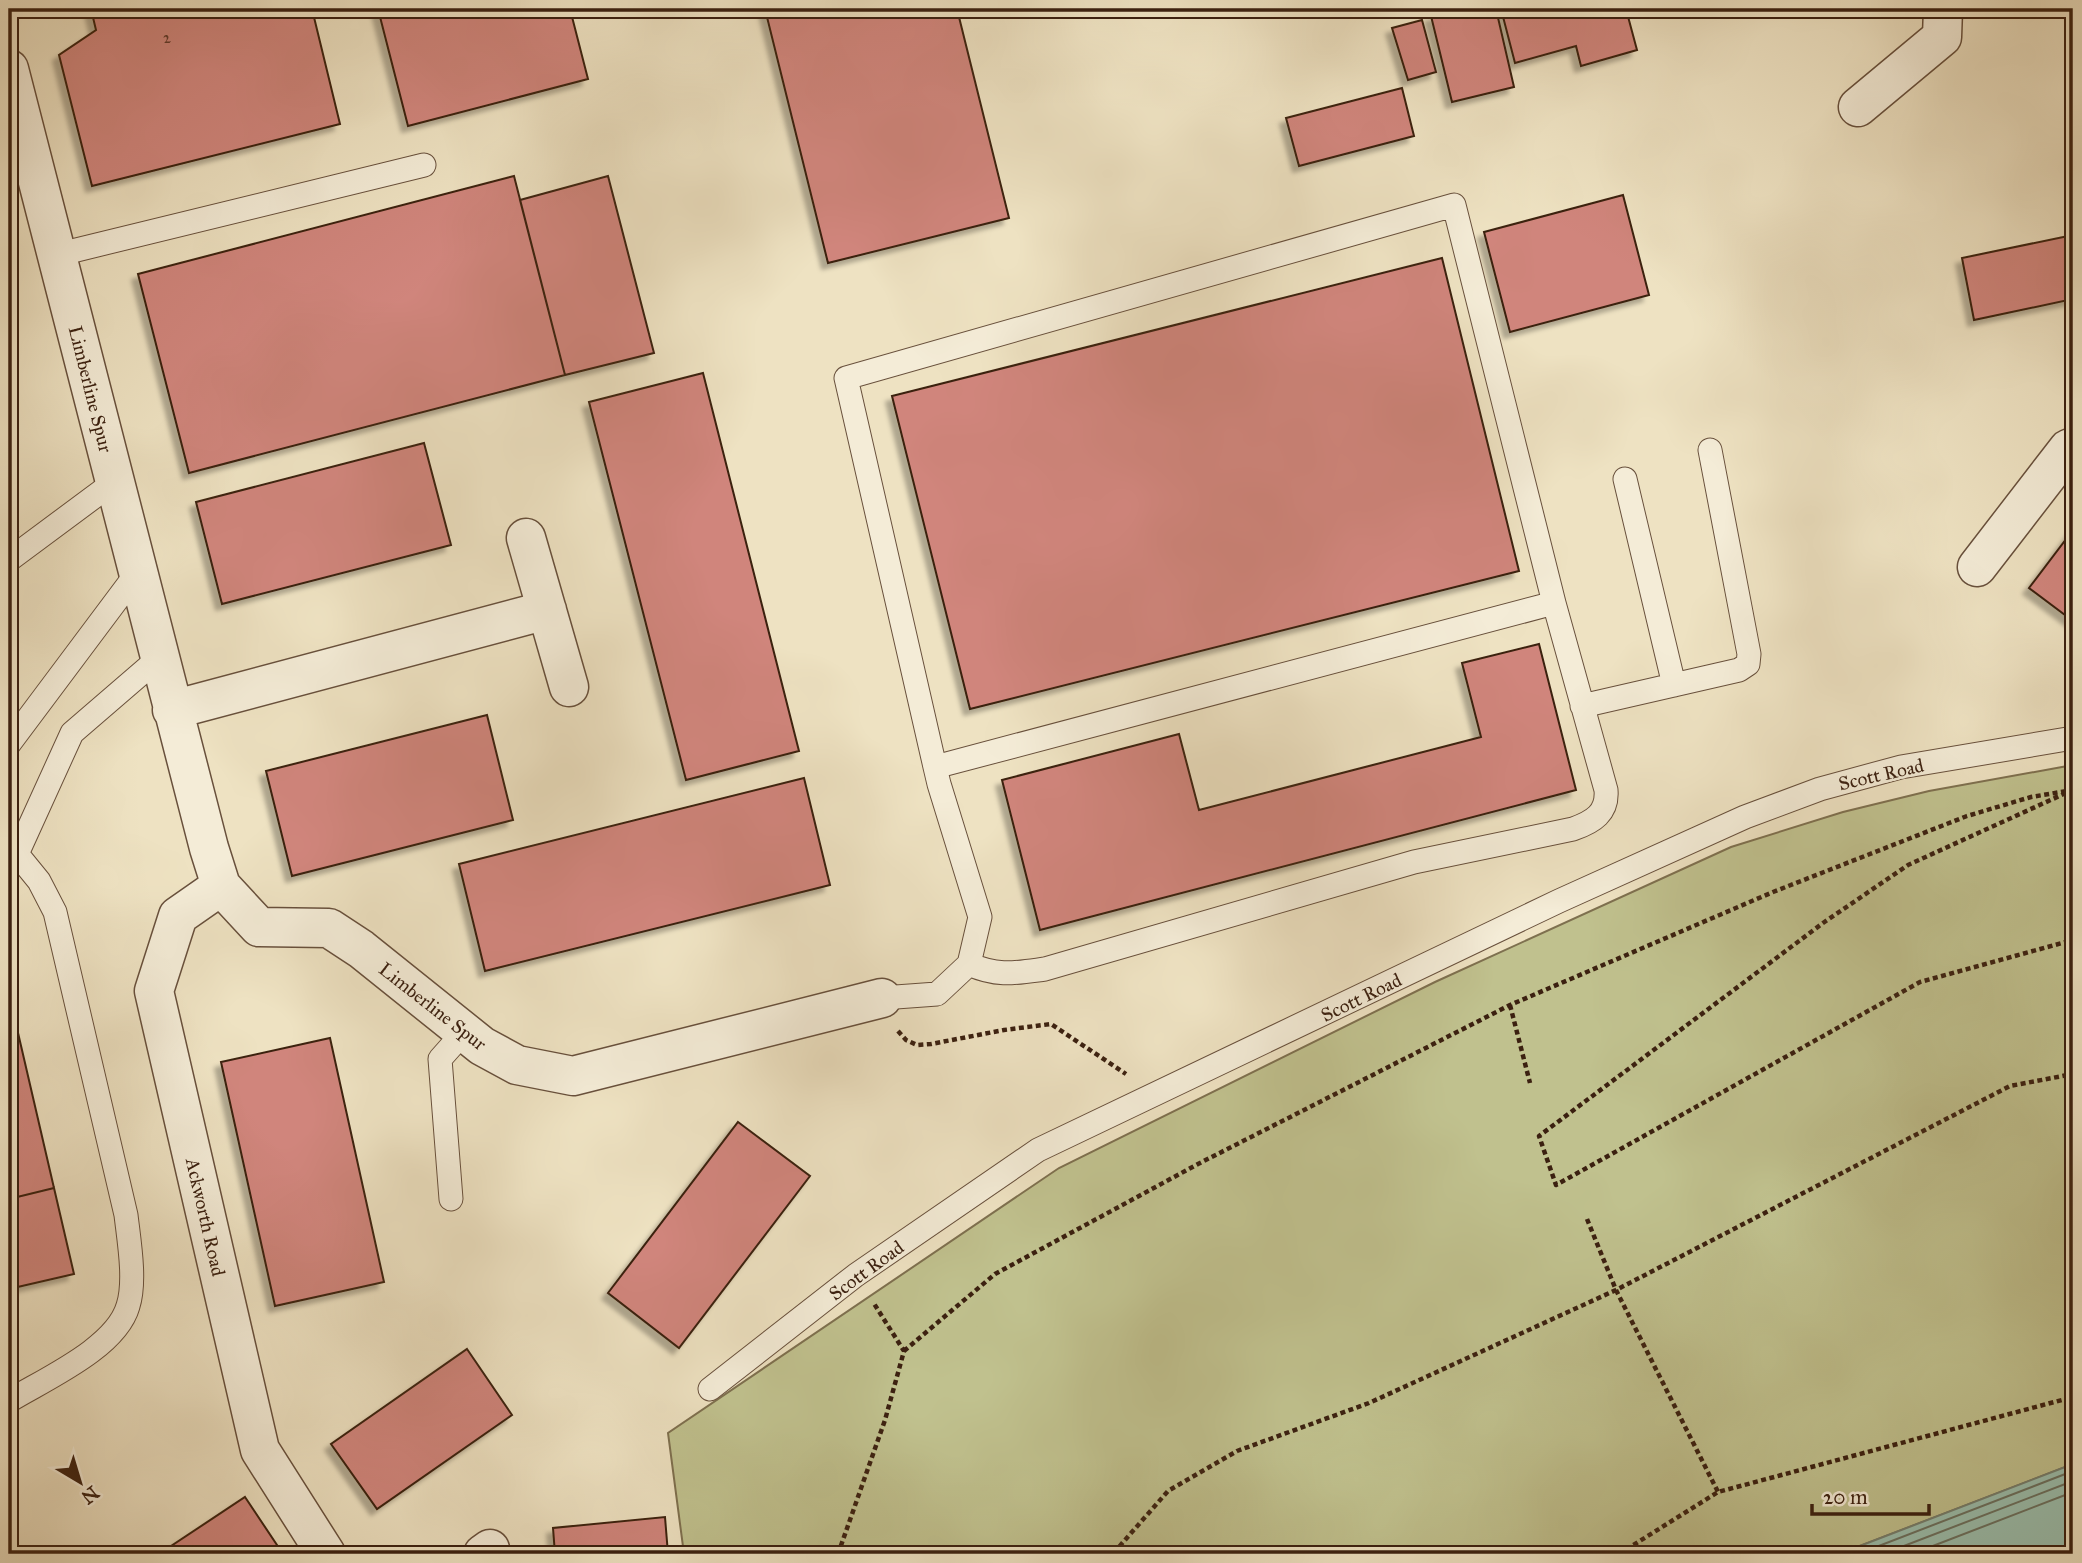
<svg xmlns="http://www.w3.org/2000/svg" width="2082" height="1563" font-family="'IM FELL Great Primer',serif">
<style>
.green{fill:#c0c18e;stroke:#7e704f;stroke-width:2}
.water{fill:#9abfae;stroke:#747f6f;stroke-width:2}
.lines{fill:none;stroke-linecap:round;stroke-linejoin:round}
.shore{stroke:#6a705f;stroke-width:2}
.building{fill:#d0857b;stroke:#3b2010;stroke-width:2;filter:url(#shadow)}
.service-casing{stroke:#68503c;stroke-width:25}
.minor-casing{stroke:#68503c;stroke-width:41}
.path{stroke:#3b2010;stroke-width:4.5;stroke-dasharray:5 3.5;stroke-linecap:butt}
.service{stroke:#f4ecd7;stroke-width:23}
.minor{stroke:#f4ecd7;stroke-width:38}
.labels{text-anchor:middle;stroke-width:5;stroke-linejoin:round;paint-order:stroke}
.number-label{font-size:16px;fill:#60392b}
.street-label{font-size:19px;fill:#3b2010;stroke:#f4ecd7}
</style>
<defs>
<filter id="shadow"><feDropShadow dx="-6" dy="6" stdDeviation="2" flood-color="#0004"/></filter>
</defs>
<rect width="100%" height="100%" fill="#eee2c2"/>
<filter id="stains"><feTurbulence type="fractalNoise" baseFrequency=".00286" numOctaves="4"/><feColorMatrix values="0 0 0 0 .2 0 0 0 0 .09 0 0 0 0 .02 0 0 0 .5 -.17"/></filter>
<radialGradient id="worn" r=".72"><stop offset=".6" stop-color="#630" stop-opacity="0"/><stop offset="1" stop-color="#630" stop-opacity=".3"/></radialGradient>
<!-- green -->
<path class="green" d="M2073,765V1464L1839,1554H684L668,1433L1059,1168L1435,982L1731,847L1843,812L1929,791Z"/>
<!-- water -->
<path class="water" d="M2073,1464V1554H1839Z"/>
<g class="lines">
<!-- shore -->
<path class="shore" d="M1858,1554L2073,1471
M1883,1554L2073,1481
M1912,1554L2073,1492"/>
</g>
<!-- building -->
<path class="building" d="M91,9H312L340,124L92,186L59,55L96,30Z
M378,9H570L588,79L408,126Z
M765,9H957L1009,218L828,263Z
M1463,9H1496L1514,87L1452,102L1431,16Z
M1501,9H1626L1637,50L1581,66L1576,46L1515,63Z
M1422,20L1436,72L1408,80L1392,28Z
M1402,88L1414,136L1299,166L1286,118Z
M514,176L565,375L189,473L138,274Z
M608,176L654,353L565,375L520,200Z
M1623,195L1649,295L1510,332L1484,232Z
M2073,235V299L1974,320L1962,258Z
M1442,258L1519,571L970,709L892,396Z
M703,373L799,751L686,780L589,402Z
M424,443L451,545L222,604L196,502Z
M9,495L18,531L9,533Z
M2073,530V621L2029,588Z
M1539,644L1576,790L1040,930L1002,780L1179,734L1199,810L1481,737L1462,663Z
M487,715L513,820L292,876L266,771Z
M804,778L830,885L485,971L459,864Z
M9,994L54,1188L9,1199Z
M330,1038L384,1282L275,1306L221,1062Z
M738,1122L810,1176L679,1348L608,1293Z
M54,1188L74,1274L9,1289V1199Z
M467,1349L512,1415L377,1509L331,1444Z
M245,1497L283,1554H159Z
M665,1517L668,1554H555L553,1528Z"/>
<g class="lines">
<defs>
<path id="service" d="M56,255L424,165
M1625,479L1674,685
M9,560L114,482
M1582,706L1739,670L1748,664L1749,654L1710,450
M9,744L137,573
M9,836L17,854L72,733L159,658
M969,964C998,977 1015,973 1045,969L1414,862L1573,829C1593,822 1608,813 1606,790L1554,603
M882,998L937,994L969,964L980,917L939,784L935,767L846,378L1454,205L1554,603L935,767
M451,1199L440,1059L464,1032
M710,1389L856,1275L1038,1150L1559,901L1745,817L1820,789L1901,767L2073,738
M9,1401C45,1379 116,1348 128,1306C136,1281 129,1241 126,1215L55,912L39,881L17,854"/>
<path id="minor" d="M9,69L209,848L221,886L259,927L329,928L361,949L482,1046L517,1065L573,1076L882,998
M1858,107L1942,37L1943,9
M526,538L569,687
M1977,567L2068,449L2073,447
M172,710L547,610
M221,886L178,916L154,991L260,1450L326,1554
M483,1554L490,1549"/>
</defs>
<!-- service casing -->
<use href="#service" class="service-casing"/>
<!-- minor casing -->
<use href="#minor" class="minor-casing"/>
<!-- path -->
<path class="path" d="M2066,793L1908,865L1823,923L1539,1136L1556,1185L1920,982L2073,940
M1510,1005L1530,1083
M898,1031L906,1040L917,1045L931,1044L1004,1030L1051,1024L1126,1074
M1587,1219L1616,1290L1718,1492
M904,1351L995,1274L1198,1164L1510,1005L1773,892L1967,816L2031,797L2073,790
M838,1554L885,1420L904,1351L873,1302
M1116,1554L1118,1548L1168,1491L1237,1451L1369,1403L1616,1290L2010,1086L2073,1074
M1619,1554L1718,1492L2073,1397"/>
<!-- service -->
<use href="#service" class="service"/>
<!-- minor -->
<use href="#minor" class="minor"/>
</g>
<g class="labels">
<!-- number labels -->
<g class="number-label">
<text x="167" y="43">2</text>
</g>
<!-- street labels -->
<g class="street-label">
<text transform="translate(91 389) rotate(76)" y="7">Limberline Spur</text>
<text transform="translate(1881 774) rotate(-13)" y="7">Scott Road</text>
<text transform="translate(1361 997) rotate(-26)" y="7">Scott Road</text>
<text transform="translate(433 1006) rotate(38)" y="7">Limberline Spur</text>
<text transform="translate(206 1217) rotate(77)" y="7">Ackworth Road</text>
<text transform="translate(866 1270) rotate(-36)" y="7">Scott Road</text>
</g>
</g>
<!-- margin -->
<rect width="2082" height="1563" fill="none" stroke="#eee2c2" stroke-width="35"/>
<rect x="10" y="10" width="2061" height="1542" fill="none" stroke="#3b2010" stroke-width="3.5"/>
<rect x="18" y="18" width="2047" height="1528" fill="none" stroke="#3b2010" stroke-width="2"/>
<!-- north arrow -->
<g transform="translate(80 1482) rotate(142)" stroke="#f4ecd7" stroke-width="5" paint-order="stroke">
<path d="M0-5L12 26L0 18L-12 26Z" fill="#3b2010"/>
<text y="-10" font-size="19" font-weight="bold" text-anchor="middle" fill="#3b2010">N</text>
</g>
<!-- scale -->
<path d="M1812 1504v10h117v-10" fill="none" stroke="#3b2010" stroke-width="3.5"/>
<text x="1823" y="1504" font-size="21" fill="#3b2010" stroke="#f4ecd7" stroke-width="5" paint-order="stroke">20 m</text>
<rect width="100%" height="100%" filter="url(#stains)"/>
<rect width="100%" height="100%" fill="url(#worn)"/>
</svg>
